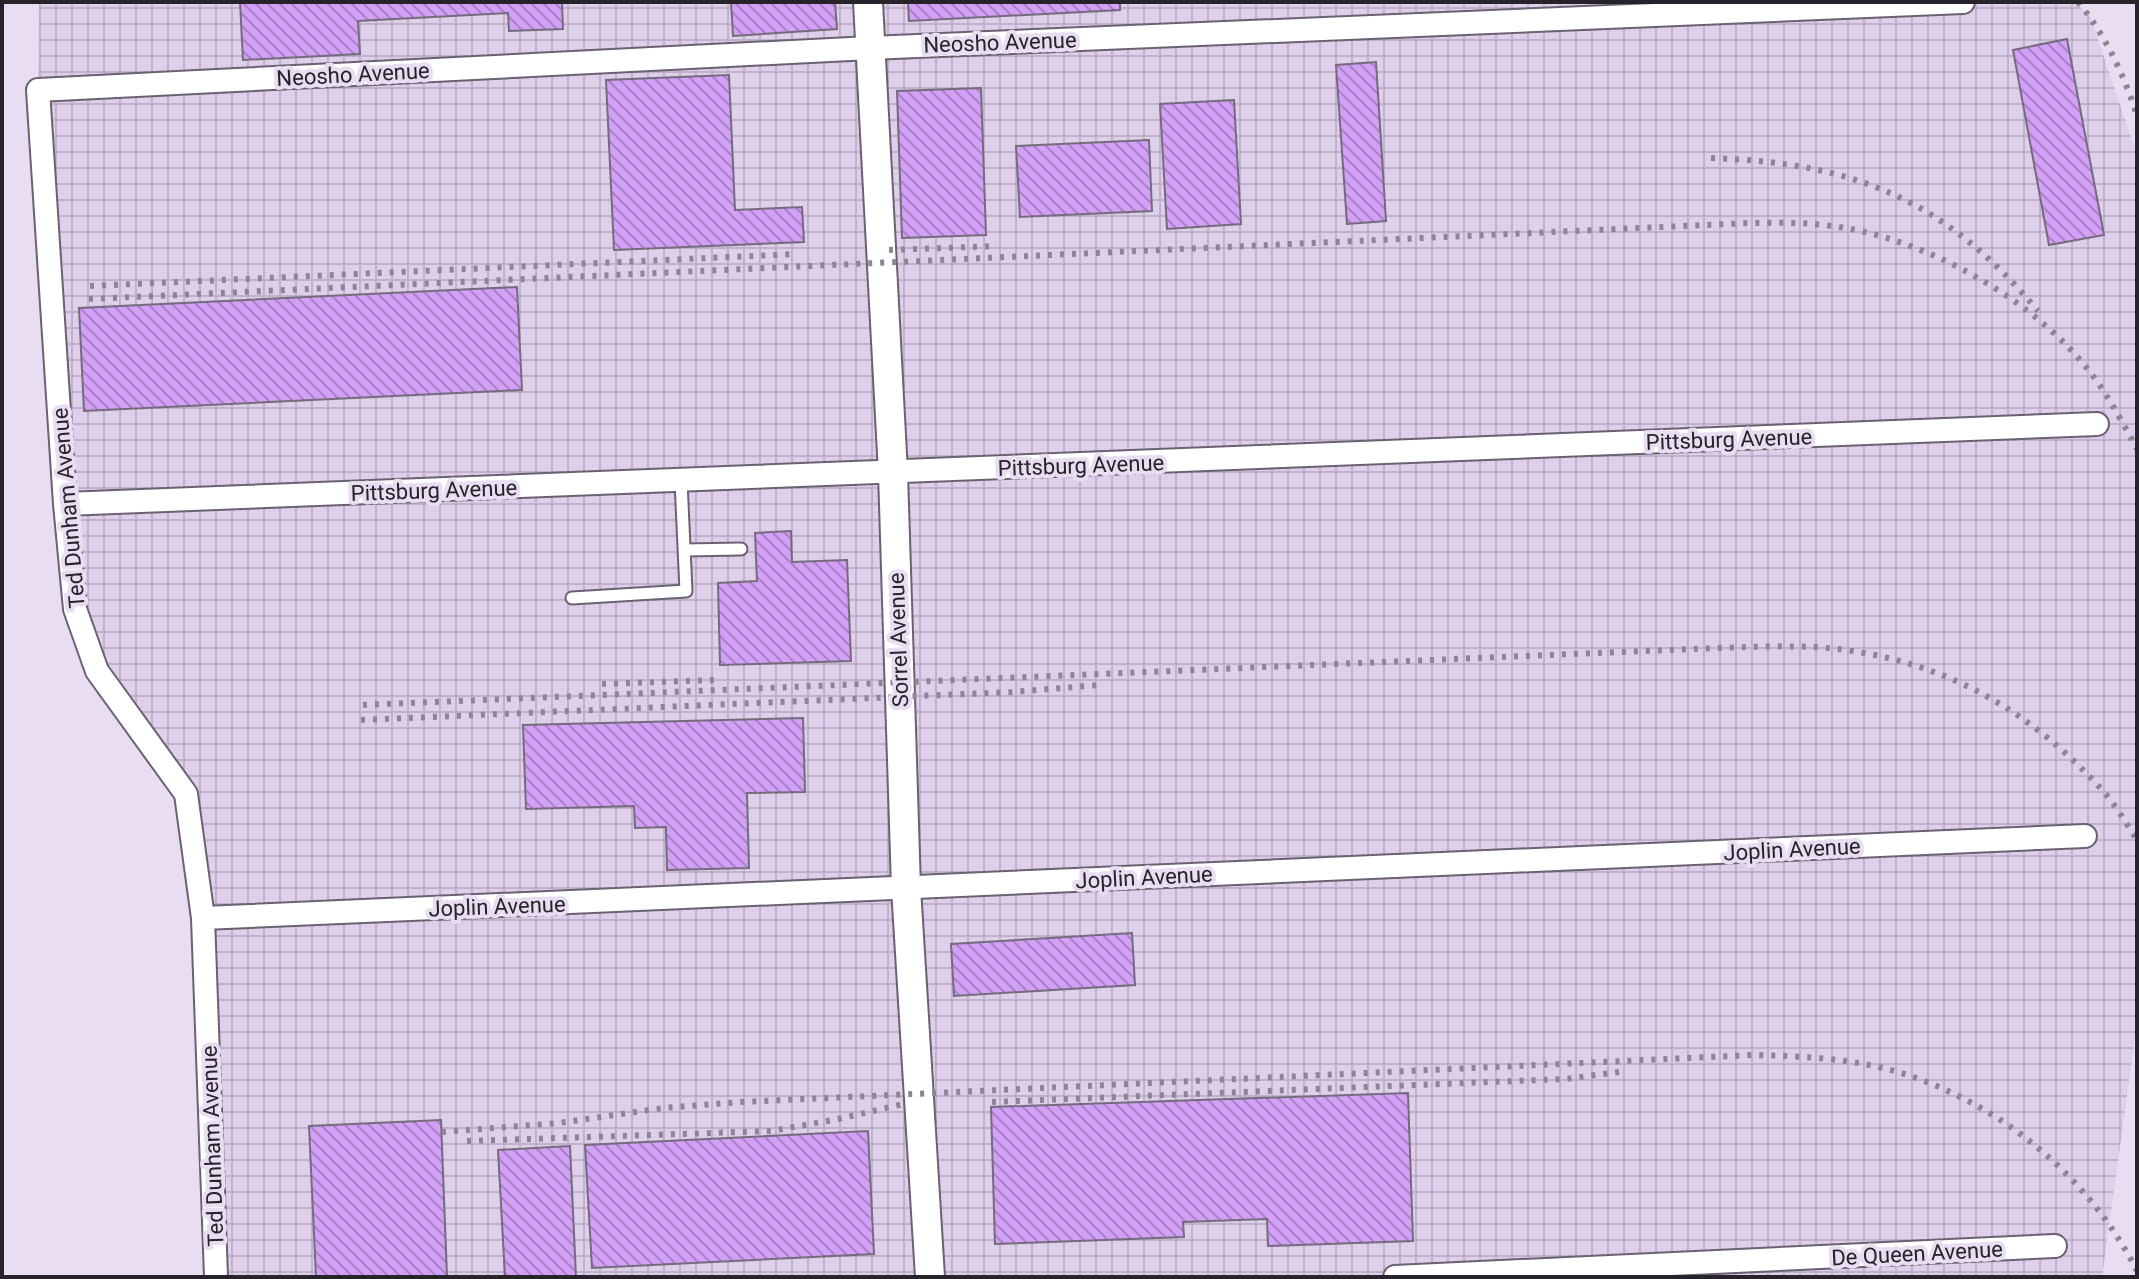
<svg xmlns="http://www.w3.org/2000/svg" width="2139" height="1279" font-family="Roboto,sans-serif">
<style>
.industrial{fill:url(#industrial-grid)}
.building{fill:url(#building-back-hatch);stroke:#756b7c;stroke-width:2}
.lines{fill:none;stroke-linecap:round;stroke-linejoin:round}
.service-casing{stroke:#6a6172;stroke-width:15}
.minor-casing{stroke:#6a6172;stroke-width:26}
.tertiary-casing{stroke:#6a6172;stroke-width:32}
.service{stroke:#fff;stroke-width:11}
.minor{stroke:#fff;stroke-width:22}
.tertiary{stroke:#fff;stroke-width:28}
.rail{stroke:#8d8593;stroke-width:6;stroke-dasharray:4 8;stroke-linecap:butt}
.labels{text-anchor:middle;stroke-width:8;stroke-linejoin:round;paint-order:stroke}
.street-label{font-size:22px;fill:#27232a;stroke:#e8ddf1}
</style>
<defs>
<pattern id="industrial-grid" width="8" height="8" patternUnits="userSpaceOnUse" patternTransform="scale(2)"><rect width="8" height="8" fill="#decfea"/><path d="M0 4h8M4 0v8" fill="none" stroke="#beb1c9"/></pattern>
<pattern id="building-back-hatch" width="6" height="6" patternUnits="userSpaceOnUse" patternTransform="scale(2)"><rect width="6" height="6" fill="#d2a0f6"/><path d="M-1 5l2 2M0 0l6 6M5-1l2 2" fill="none" stroke="#aa82c7"/></pattern>
</defs>
<rect width="100%" height="100%" fill="#e8ddf1"/>
<!-- industrial -->
<path class="industrial" d="M39,2H2074L2090,16L2137,155V1023L2102,1277H216L186,794L97,671L75,609L38,90Z"/>
<!-- building -->
<path class="building" d="M240,2H562L563,29L509,31L508,13L358,21L360,54L243,60Z
M731,2H835L837,29L733,36Z
M908,2H1120V10L909,21Z
M2067,39L2104,235L2049,245L2013,50Z
M1376,62L1386,221L1347,224L1336,65Z
M729,75L735,210L802,207L804,242L614,250L606,80Z
M981,88L986,235L902,238L897,91Z
M1234,100L1241,224L1167,229L1160,104Z
M1149,140L1152,211L1020,217L1016,146Z
M517,287L522,390L84,411L79,308Z
M791,531L792,562L847,560L851,661L720,665L718,583L757,581L755,533Z
M803,718L805,792L747,793L749,868L667,870L666,827L635,828L634,806L526,809L523,725Z
M1132,933L1135,985L954,996L951,944Z
M1408,1093L1413,1241L1268,1246L1267,1219L1183,1222L1184,1237L995,1244L991,1107Z
M441,1120L447,1277H316L309,1126Z
M868,1131L874,1254L592,1268L585,1145Z
M570,1146L576,1277H505L498,1150Z"/>
<g class="lines">
<defs>
<path id="service" d="M685,550L741,549
M572,598L686,591L681,481"/>
<path id="minor" d="M65,504L2097,424
M203,918L2085,836
M216,1277L203,918L186,794L97,671L75,609L65,504L38,90L870,48L1963,2
M1395,1277L2055,1246"/>
<path id="tertiary" d="M868,2L893,473L906,888L930,1277"/>
</defs>
<!-- service casing -->
<use href="#service" class="service-casing"/>
<!-- minor casing -->
<use href="#minor" class="minor-casing"/>
<!-- tertiary casing -->
<use href="#tertiary" class="tertiary-casing"/>
<!-- service -->
<use href="#service" class="service"/>
<!-- minor -->
<use href="#minor" class="minor"/>
<!-- tertiary -->
<use href="#tertiary" class="tertiary"/>
<!-- rail -->
<path class="rail" d="M2078,2C2105,34 2125,77 2137,116
M1711,158C1855,163 1944,199 2038,311
M889,250L997,246
M90,286L797,254
M89,299L1749,223C1774,223 1798,222 1823,225C1919,234 2035,298 2093,376C2110,399 2124,425 2137,449
M602,684L714,680
M363,705L1716,648C1759,647 1802,644 1845,650C1949,664 2032,712 2102,790C2115,804 2126,823 2137,840
M361,720L1012,692L1100,685
M992,1102L1565,1079L1619,1072
M442,1132L559,1123L663,1108L741,1102L1753,1055C1798,1056 1843,1058 1887,1069C1993,1097 2088,1174 2137,1271
M467,1141L772,1131L838,1119L908,1103"/>
</g>
<g class="labels">
<!-- street labels -->
<g class="street-label">
<text transform="translate(1000 42) rotate(-2)" y="8">Neosho Avenue</text>
<text transform="translate(353 74) rotate(-3)" y="8">Neosho Avenue</text>
<text transform="translate(1729 439) rotate(-2)" y="8">Pittsburg Avenue</text>
<text transform="translate(1081 465) rotate(-2)" y="8">Pittsburg Avenue</text>
<text transform="translate(434 490) rotate(-2)" y="8">Pittsburg Avenue</text>
<text transform="translate(68 508) rotate(-95)" y="8">Ted Dunham Avenue</text>
<text transform="translate(898 640) rotate(-92)" y="8">Sorrel Avenue</text>
<text transform="translate(1792 849) rotate(-3)" y="8">Joplin Avenue</text>
<text transform="translate(1144 877) rotate(-3)" y="8">Joplin Avenue</text>
<text transform="translate(497 906) rotate(-2)" y="8">Joplin Avenue</text>
<text transform="translate(212 1146) rotate(-92)" y="8">Ted Dunham Avenue</text>
<text transform="translate(1917 1253) rotate(-3)" y="8">De Queen Avenue</text>
</g>
</g>
<!-- border -->
<rect width="2139" height="1279" fill="none" stroke="#27232a" stroke-width="8"/>
</svg>
